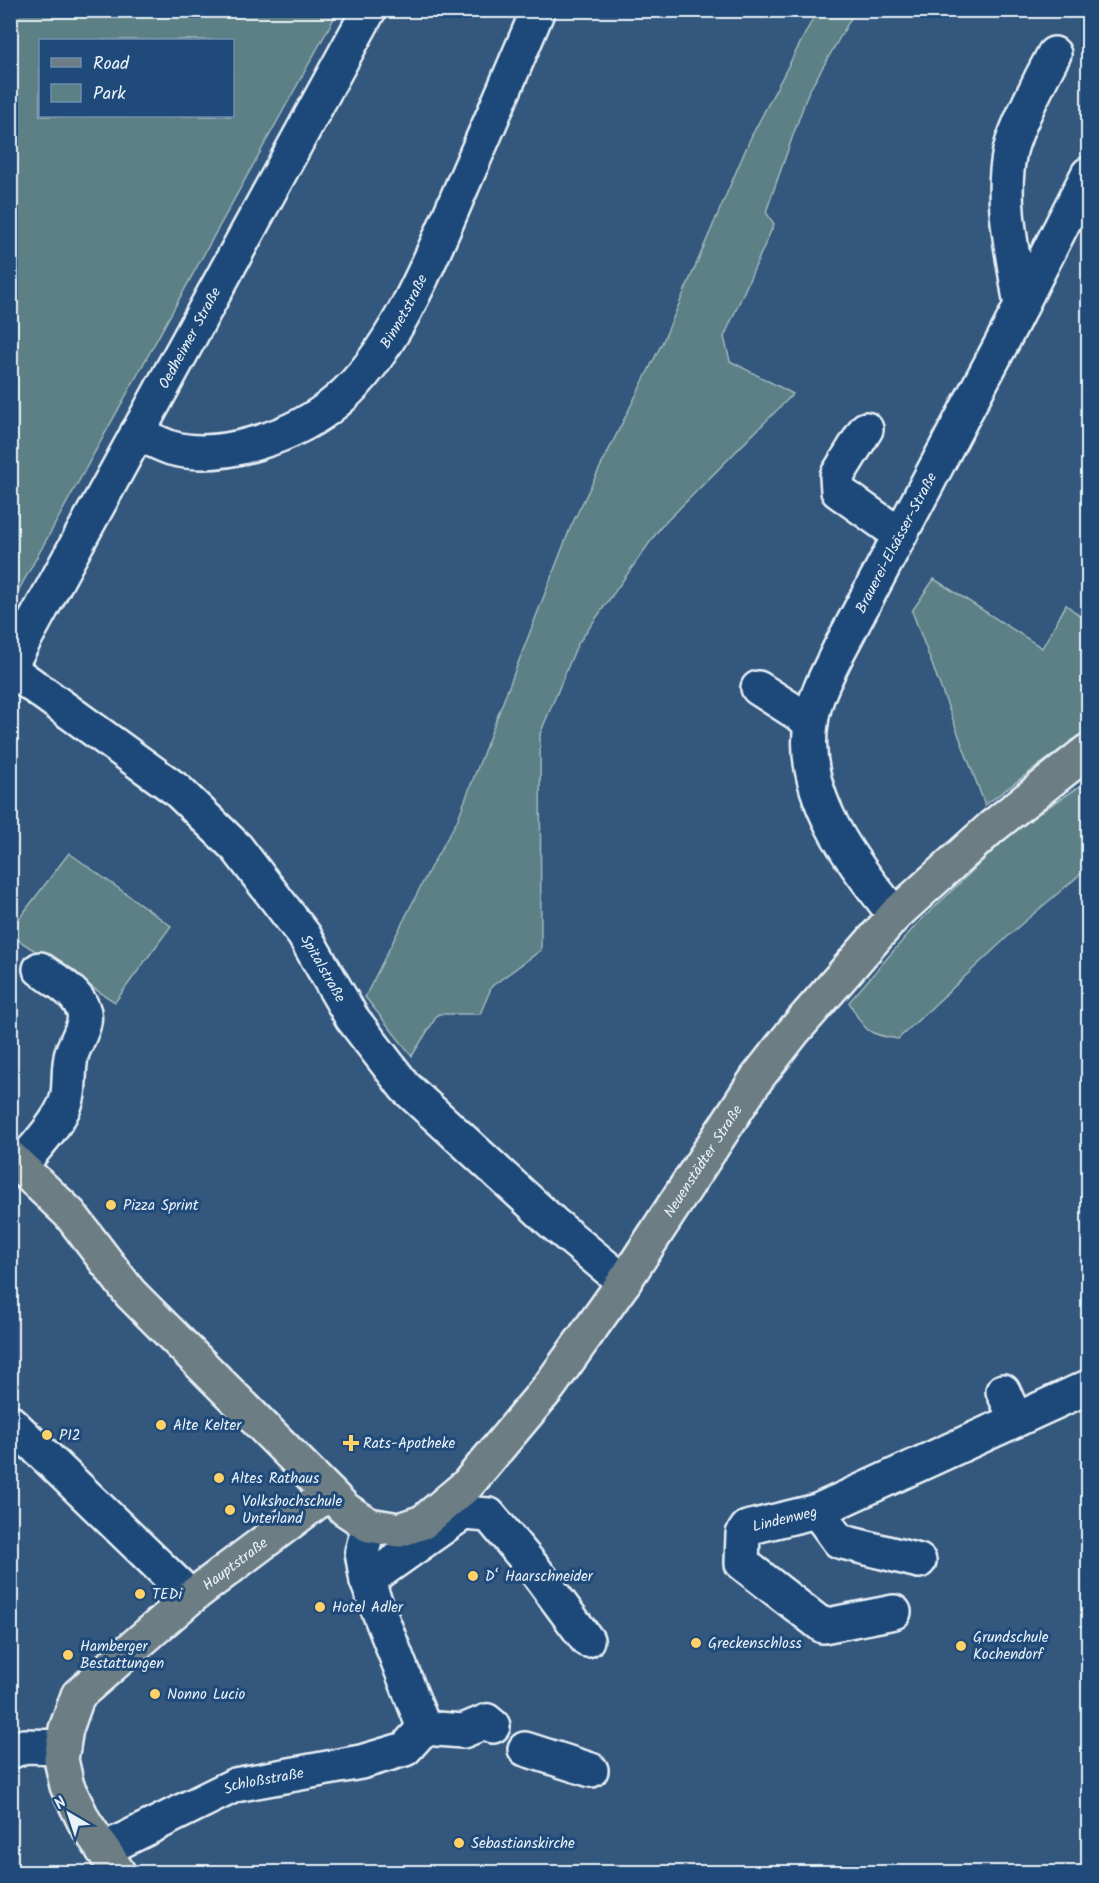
<svg xmlns="http://www.w3.org/2000/svg" width="1099" height="1883" font-family="Kalam,sans-serif">
<style>
.green{fill:#5b8085;stroke:#a2b8be;stroke-width:1.5;fill-rule:evenodd}
.lines{fill:none;stroke-linecap:round;stroke-linejoin:round}
.minor-casing{stroke:#e8f1f8;stroke-width:38}
.major-casing{stroke:#e8f1f8;stroke-width:38}
.minor{stroke:#1f4a7a;stroke-width:33}
.major{stroke:#6c7e84;stroke-width:33}
.poi-dot{fill:#ffd166;stroke:#1f4a7a;stroke-width:2}
.labels{text-anchor:middle;stroke-width:6;stroke-linejoin:round;paint-order:stroke}
.street-label{font-size:15px;fill:#e8f1f8;stroke:#1f4a7a}
.poi-label{font-size:15px;fill:#e8f1f8;stroke:#1f4a7a;text-anchor:start}
</style>
<rect width="100%" height="100%" fill="#34577d"/>
<filter id="ink" filterUnits="userSpaceOnUse"><feTurbulence type="fractalNoise" baseFrequency=".0167" numOctaves="2"/><feDisplacementMap in="SourceGraphic" scale="12" xChannelSelector="R" yChannelSelector="G"/><feConvolveMatrix kernelMatrix="1 2 1 2 8 2 1 2 1" color-interpolation-filters="sRGB"/></filter>
<g filter="url(#ink)">
<!-- green -->
<path class="green" d="M10,11H338L11,604H10ZM232,40V116H40V40Z
M817,11H855L808,93L766,212L774,224L724,337L730,361L793,394L660,528L577,645L540,734L541,950L492,986L480,1014H438L412,1056L365,997L429,870L457,821L571,526L664,339L751,137Z
M934,579L1042,648L1066,605L1088,622V729L985,805L912,611Z
M1088,781V868L1018,927L898,1039C866,1034 865,1031 849,1002L915,926L1018,827Z
M69,853L171,926L115,1002L15,938L11,942V922L15,924Z"/>
<g class="lines">
<defs>
<g id="minor">
<path d="M1021,307C1014,256 999,201 1010,151C1016,127 1042,76 1054,54"/>
<path d="M866,429L837,476L838,491L900,535"/>
<path id="s1" d="M137,433C148,438 159,444 171,448C221,462 298,435 337,401C395,353 434,251 464,182C489,125 514,68 538,10"/>
<path id="s2" d="M10,666L369,10"/>
<path id="s3" d="M10,669L177,790L237,848L304,935L352,1018L405,1087L553,1223L624,1282"/>
<path d="M758,688L811,722"/>
<path id="s4" d="M895,915C852,863 800,795 811,723C814,697 828,673 839,650L1006,335L1088,174"/>
<path d="M20,1166C34,1148 65,1117 68,1094C70,1080 68,1066 72,1053C76,1040 89,1023 83,1009C76,991 55,980 40,969"/>
<path d="M1003,1391L1016,1420"/>
<path d="M10,1422L191,1597"/>
<path d="M817,1511L839,1541L919,1561"/>
<path d="M369,1525L362,1552L367,1581L424,1728"/>
<path d="M367,1581L463,1513L489,1515L535,1570L587,1640"/>
<path id="s5" d="M894,1612L823,1626L742,1563L743,1534L747,1528L817,1511L1088,1387"/>
<path d="M424,1728L463,1731L487,1721L493,1726"/>
<path d="M525,1749L591,1770"/>
<path d="M10,1752L24,1746L63,1747"/>
<path id="s6" d="M103,1850L235,1785L361,1762L405,1749L424,1728"/>
</g>
<g id="major">
<path id="s7" d="M10,1157L70,1214L130,1293L345,1509L369,1525L399,1530L423,1522L467,1485L549,1387L624,1282L757,1078L793,1032L895,915L992,827L1088,751"/>
<path id="s8" d="M118,1872L84,1821L67,1786L61,1759L66,1729L78,1695L191,1597L329,1493"/>
</g>
</defs>
<!-- minor casing -->
<use href="#minor" class="minor-casing"/>
<!-- major casing -->
<use href="#major" class="major-casing"/>
<!-- minor -->
<use href="#minor" class="minor"/>
<!-- major -->
<use href="#major" class="major"/>
</g>
</g>
<!-- markers -->
<g class="poi-dot">
<circle cx="111" cy="1205" r="6"/>
<circle cx="161" cy="1425" r="6"/>
<circle cx="47" cy="1435" r="6"/>
<path d="M348 1434h6v6h6v6h-6v6h-6v-6h-6v-6h6z"/>
<circle cx="219" cy="1478" r="6"/>
<circle cx="230" cy="1510" r="6"/>
<circle cx="473" cy="1576" r="6"/>
<circle cx="140" cy="1594" r="6"/>
<circle cx="320" cy="1607" r="6"/>
<circle cx="696" cy="1643" r="6"/>
<circle cx="961" cy="1646" r="6"/>
<circle cx="68" cy="1655" r="6"/>
<circle cx="155" cy="1694" r="6"/>
<circle cx="459" cy="1843" r="6"/>
</g>
<g class="labels">
<!-- street labels -->
<g class="street-label">
<text dy="5" stroke="none"><textPath href="#s1" startOffset="328">Binnetstraße</textPath></text>
<text dy="5" stroke="none"><textPath href="#s2" startOffset="374">Oedheimer Straße</textPath></text>
<text dy="5" stroke="none"><textPath href="#s4" startOffset="416">Brauerei-Elsässer-Straße</textPath></text>
<text dy="5" stroke="none"><textPath href="#s3" startOffset="438">Spitalstraße</textPath></text>
<text dy="5" stroke="none"><textPath href="#s7" startOffset="1030">Neuenstädter Straße</textPath></text>
<text dy="5" stroke="none"><textPath href="#s5" startOffset="250">Lindenweg</textPath></text>
<text dy="5" stroke="none"><textPath href="#s8" startOffset="399">Hauptstraße</textPath></text>
<text dy="5" stroke="none"><textPath href="#s6" startOffset="176">Schloßstraße</textPath></text>
</g>
<!-- poi labels -->
<g class="poi-label">
<text x="123" y="1210">Pizza Sprint</text>
<text x="173" y="1430">Alte Kelter</text>
<text x="59" y="1440">P12</text>
<text x="363" y="1448">Rats-Apotheke</text>
<text x="231" y="1483">Altes Rathaus</text>
<text x="242" y="1506">Volkshochschule<tspan x="242" dy="17">Unterland</tspan></text>
<text x="485" y="1581">D‘ Haarschneider</text>
<text x="152" y="1599">TEDi</text>
<text x="332" y="1612">Hotel Adler</text>
<text x="973" y="1642">Grundschule<tspan x="973" dy="17">Kochendorf</tspan></text>
<text x="708" y="1648">Greckenschloss</text>
<text x="80" y="1651">Hamberger<tspan x="80" dy="17">Bestattungen</tspan></text>
<text x="167" y="1699">Nonno Lucio</text>
<text x="471" y="1848">Sebastianskirche</text>
</g>
</g>
<!-- margin -->
<rect width="1099" height="1883" fill="none" stroke="#1f4a7a" stroke-width="36"/>
<rect x="18" y="18" width="1063" height="1847" fill="none" stroke="#e8f1f8" stroke-width="2" filter="url(#ink)"/>
<!-- legend -->
<rect x="39" y="39" width="195" height="78" fill="#1f4a7a" stroke="#6f8dac" stroke-width="1.5"/>
<rect x="51" y="58" width="30" height="9" fill="#6c7e84" stroke="#6f8dac" stroke-width="1.5"/>
<text x="93" y="69" font-size="18" fill="#e8f1f8">Road</text>
<rect x="51" y="84" width="30" height="18" fill="#5b8085" stroke="#6f8dac" stroke-width="1.5"/>
<text x="93" y="99" font-size="18" fill="#e8f1f8">Park</text>
<!-- north arrow -->
<g transform="translate(69 1814) rotate(321)" stroke="#1f4a7a" stroke-width="4.5" paint-order="stroke">
<path d="M0-4.5L10 22L0 15L-10 22Z" fill="#e8f1f8"/>
<text y="-9" font-size="16" font-weight="bold" text-anchor="middle" fill="#e8f1f8">N</text>
</g>
</svg>
